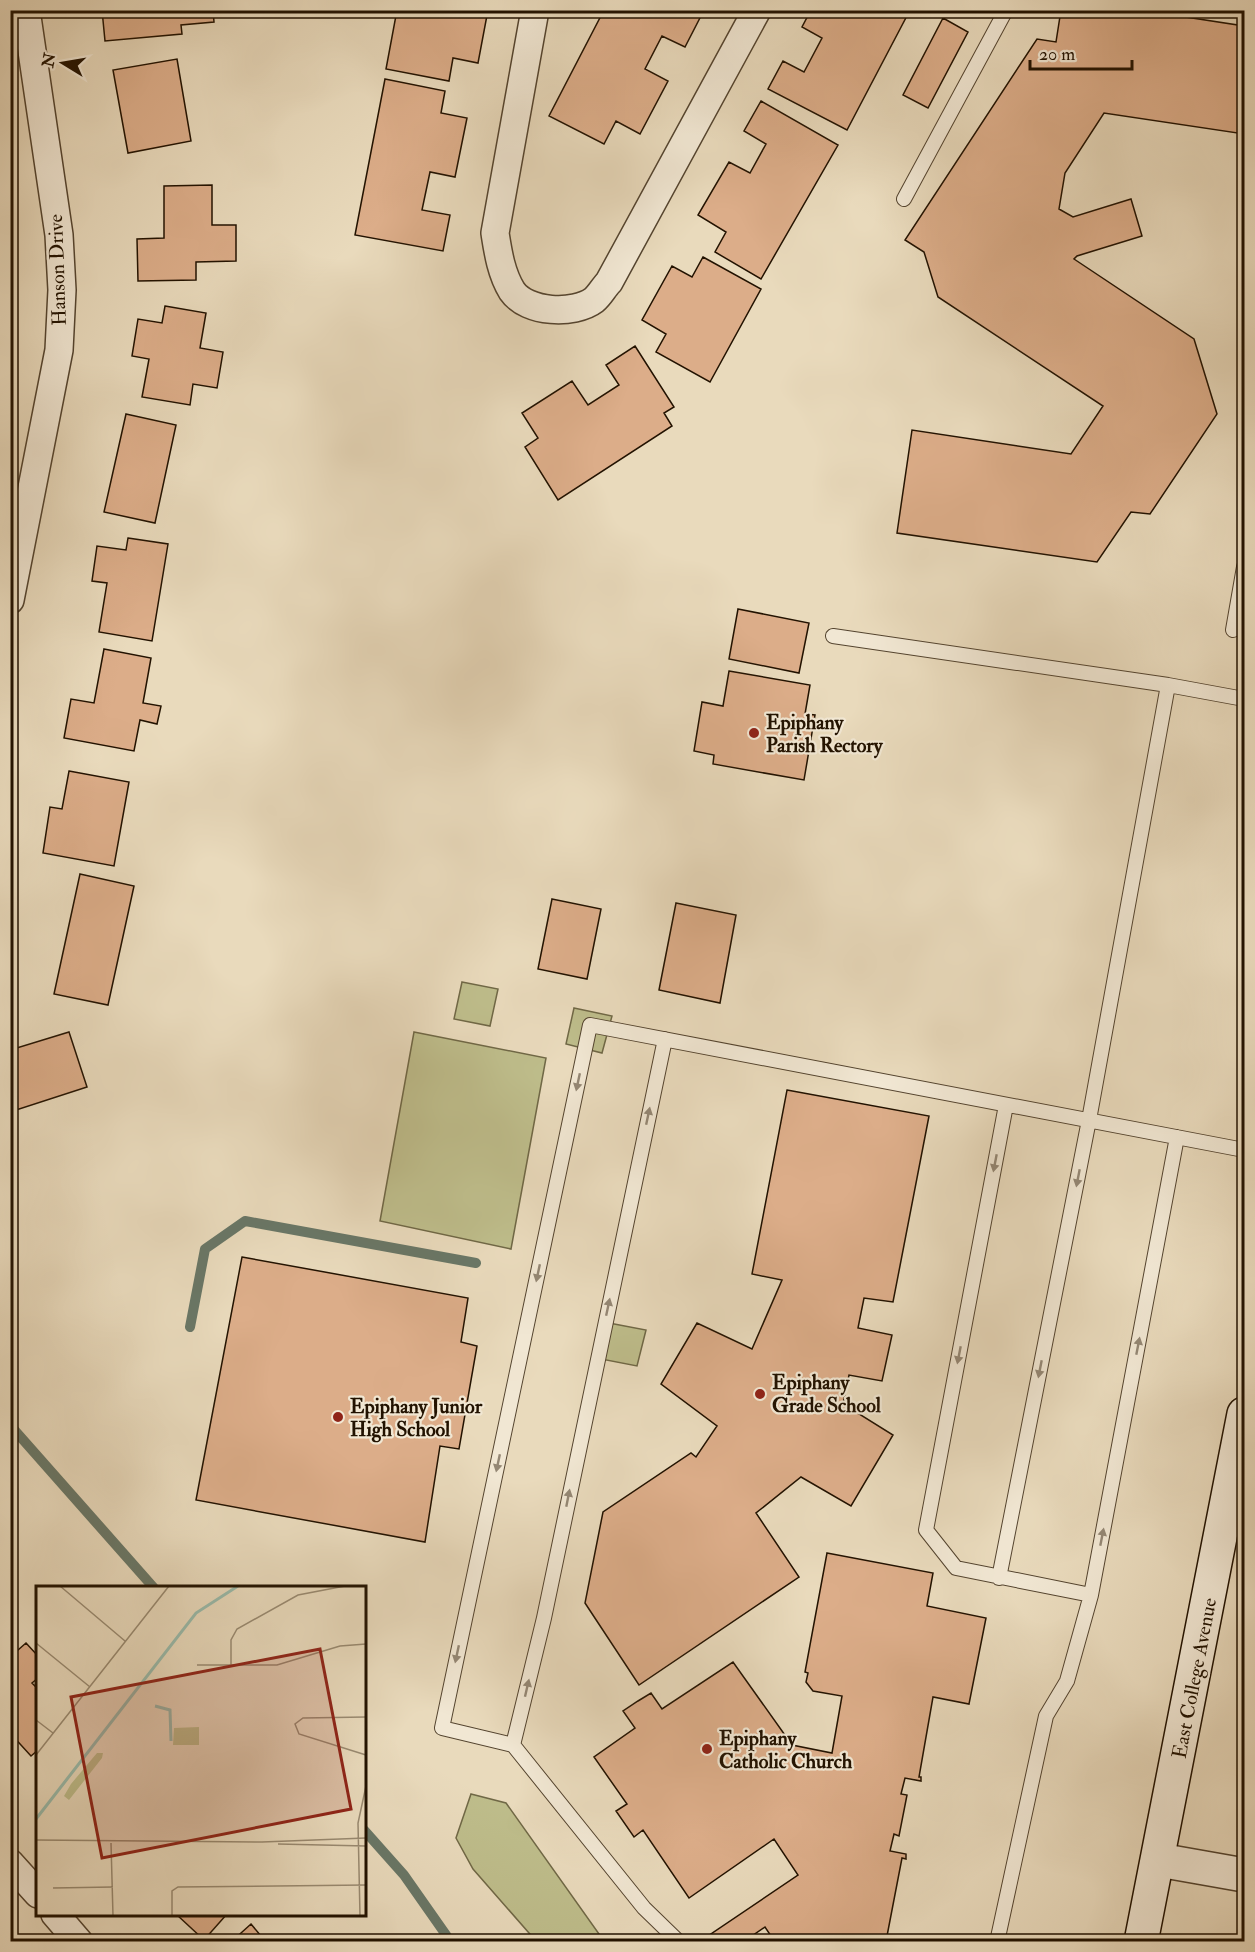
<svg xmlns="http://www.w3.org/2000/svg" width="1255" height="1952" font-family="'IM FELL Double Pica',serif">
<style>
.green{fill:#bebd8b;stroke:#706846;stroke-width:1.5}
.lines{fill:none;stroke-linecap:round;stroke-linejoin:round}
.stream{stroke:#697767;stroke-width:10}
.building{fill:#dcad89;stroke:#221200;stroke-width:1.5}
.service-casing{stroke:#54442f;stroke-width:16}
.minor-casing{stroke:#54442f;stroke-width:30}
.tertiary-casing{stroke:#54442f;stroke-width:36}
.secondary-casing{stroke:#221200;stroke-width:36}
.service{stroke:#f1e7d3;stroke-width:14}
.minor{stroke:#f1e7d3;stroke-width:27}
.tertiary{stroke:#f1e7d3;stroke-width:33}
.secondary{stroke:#f1e7d3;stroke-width:33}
.oneway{fill:#948774}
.poi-dot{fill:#8f2418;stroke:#f1e7d3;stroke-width:2}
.labels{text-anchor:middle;stroke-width:4.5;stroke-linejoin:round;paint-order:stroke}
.street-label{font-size:20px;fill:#221200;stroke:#f1e7d3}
.poi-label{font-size:20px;font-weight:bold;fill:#221200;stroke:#f1e7d3;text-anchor:start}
.inset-river{fill:none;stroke:#99bbab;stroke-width:3}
.inset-road{fill:none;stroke:#998a71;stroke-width:1.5}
.view{fill:#8f2418;fill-opacity:0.15;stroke:#8f2418;stroke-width:3}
.inset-edge{fill:none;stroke:#221200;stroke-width:3}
</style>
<rect width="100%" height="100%" fill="#e9dabc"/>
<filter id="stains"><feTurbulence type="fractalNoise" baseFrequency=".00333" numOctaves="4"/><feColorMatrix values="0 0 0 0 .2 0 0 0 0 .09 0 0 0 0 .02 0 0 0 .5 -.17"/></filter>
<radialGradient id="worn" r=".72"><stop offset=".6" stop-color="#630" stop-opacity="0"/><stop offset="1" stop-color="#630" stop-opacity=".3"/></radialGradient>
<!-- green -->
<path class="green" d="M462,982L498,989L490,1026L454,1019Z
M574,1008L612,1016L602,1053L566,1044Z
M414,1032L546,1058L511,1249L380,1221Z
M609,1323L646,1330L637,1366L601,1359Z
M471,1794L506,1803L604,1941H536L473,1869L456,1838Z"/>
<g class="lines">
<!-- stream -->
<path class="stream" d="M190,1327L205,1249L245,1221L476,1263
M10,1425L154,1588
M364,1830L404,1875L451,1942"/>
</g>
<!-- building -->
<path class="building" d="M102,10H213L214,22L181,25L182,34L105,41Z
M397,10H488L478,63L453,58L449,81L386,69Z
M604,10H704L685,47L662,36L645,69L668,81L640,134L616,121L604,144L549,116Z
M811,10H910L847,130L768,89L783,61L804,72L822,38L802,27Z
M1061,10H1140L1244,26V134L1104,113L1065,173L1059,209L1073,217L1131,199L1142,236L1077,256L1074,259L1194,339L1217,414L1150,514L1131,512L1097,562L897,533L912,430L1071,454L1103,406L938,297L924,252L905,240L1037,39L1056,42Z
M943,18L968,32L928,108L903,95Z
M177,59L191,141L128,153L113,70Z
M385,79L445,91L441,113L467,118L455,177L430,172L422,210L450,215L443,251L355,235Z
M761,101L838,145L761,279L715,252L726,232L698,215L729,162L750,173L766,144L744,131Z
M212,185V225H236V261L196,262V280L138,281L137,239L164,238V186Z
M703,257L761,289L710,382L656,352L666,334L642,320L672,266L692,277Z
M165,306L206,313L200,348L223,352L217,388L193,384L190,405L142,397L149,359L132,356L138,319L162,323Z
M635,346L674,407L664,413L672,426L558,500L525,447L538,438L522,413L572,381L588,405L619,385L606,365Z
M126,414L176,425L155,523L104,512Z
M128,538L168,544L152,641L99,632L107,583L92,581L97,546L126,550Z
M738,609L809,623L799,673L729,659Z
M104,649L151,658L143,703L161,706L157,724L140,720L134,751L64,738L71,699L94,703Z
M729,671L810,685L805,714L815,715L804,780L713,764L714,755L694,751L702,702L723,706Z
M69,771L129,782L114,866L43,853L50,807L62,809Z
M80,874L134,886L108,1005L54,994Z
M552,899L601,909L587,979L538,969Z
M676,903L736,915L720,1003L659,990Z
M69,1032L87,1087L10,1112V1050Z
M787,1090L929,1116L893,1302L864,1298L858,1328L892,1335L882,1381L849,1375L843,1404L893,1435L851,1506L801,1477L756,1513L799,1577L639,1685L585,1603L603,1512L691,1453L696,1457L717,1426L661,1384L697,1323L752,1349L782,1280L752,1274Z
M242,1257L468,1298L461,1342L477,1346L459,1449L440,1446L425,1542L196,1500Z
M827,1553L933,1573L927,1606L986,1618L969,1704L933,1697L919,1777H921V1781L905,1778L901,1794L907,1795L899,1836L894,1834L890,1851L906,1854V1859L902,1858L887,1936L915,1942H775L765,1927L743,1942H712L708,1936L798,1875L774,1839L689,1898L643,1830L634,1837L616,1811L627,1804L594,1757L635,1728L623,1711L638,1701L651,1693L662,1709L733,1662L792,1745L832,1753L842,1696L813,1691L806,1682L808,1673L805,1672Z
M26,1643L38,1656V1678L32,1683L38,1689V1750L31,1756L10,1733V1657Z
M176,1914H227L204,1940Z
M251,1924L266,1942H231Z"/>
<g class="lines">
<defs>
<path id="service" d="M904,199L1006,10
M1233,630L1244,567
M833,636L1168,685L1244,699
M1006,1105L926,1530L956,1568L1091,1595
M999,1578L1089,1120L1168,685
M513,1745L544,1618L665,1039
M679,1942L644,1908L513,1745L442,1728L590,1025L1244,1150
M997,1942L1046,1716L1067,1681L1091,1595L1177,1137"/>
<path id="minor" d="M535,10L495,233C498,252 501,273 512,291C527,313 574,315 594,300C600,295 604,287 609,282L757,10
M10,600L59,350L62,290L59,235L26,10
M10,1863L38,1894
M55,1914L79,1942"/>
<path id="tertiary" d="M1159,1860L1244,1875"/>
<path id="secondary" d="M1141,1942L1244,1414"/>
</defs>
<!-- service casing -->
<use href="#service" class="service-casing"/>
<!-- minor casing -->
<use href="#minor" class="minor-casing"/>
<!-- tertiary casing -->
<use href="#tertiary" class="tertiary-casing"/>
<!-- secondary casing -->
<use href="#secondary" class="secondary-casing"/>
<!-- service -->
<use href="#service" class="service"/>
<!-- minor -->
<use href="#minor" class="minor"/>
<!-- tertiary -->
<use href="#tertiary" class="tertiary"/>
<!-- secondary -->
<use href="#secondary" class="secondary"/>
</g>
<!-- one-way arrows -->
<defs><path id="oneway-solid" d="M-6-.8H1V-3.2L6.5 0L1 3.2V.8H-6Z" transform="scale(1.5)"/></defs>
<g class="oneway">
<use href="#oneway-solid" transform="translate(578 1082) rotate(102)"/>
<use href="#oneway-solid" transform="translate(648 1116) rotate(-78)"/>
<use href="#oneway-solid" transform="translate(995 1163) rotate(101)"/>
<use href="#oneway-solid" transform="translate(1078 1178) rotate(101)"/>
<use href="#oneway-solid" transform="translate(538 1273) rotate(102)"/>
<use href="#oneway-solid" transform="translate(608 1307) rotate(-78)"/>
<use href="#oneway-solid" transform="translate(1138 1346) rotate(-79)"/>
<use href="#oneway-solid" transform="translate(959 1355) rotate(101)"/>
<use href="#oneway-solid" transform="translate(1040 1369) rotate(101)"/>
<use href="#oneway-solid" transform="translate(498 1463) rotate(102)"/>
<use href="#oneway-solid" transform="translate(568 1498) rotate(-79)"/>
<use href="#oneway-solid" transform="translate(1102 1537) rotate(-79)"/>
<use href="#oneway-solid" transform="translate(457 1654) rotate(102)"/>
<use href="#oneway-solid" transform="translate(527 1688) rotate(-77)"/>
</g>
<!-- markers -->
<g class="poi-dot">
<circle cx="754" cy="733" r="6"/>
<circle cx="760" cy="1394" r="6"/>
<circle cx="338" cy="1417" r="6"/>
<circle cx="707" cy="1749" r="6"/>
</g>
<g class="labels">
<!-- street labels -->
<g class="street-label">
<text transform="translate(57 270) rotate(-92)" y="7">Hanson Drive</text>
<text transform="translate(1194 1678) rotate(-79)" y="7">East College Avenue</text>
</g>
<!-- poi labels -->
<g class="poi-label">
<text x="766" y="729">Epiphany<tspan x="766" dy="23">Parish Rectory</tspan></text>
<text x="772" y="1389">Epiphany<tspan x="772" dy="23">Grade School</tspan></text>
<text x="350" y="1413">Epiphany Junior<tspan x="350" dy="23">High School</tspan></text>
<text x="719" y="1745">Epiphany<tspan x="719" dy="23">Catholic Church</tspan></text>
</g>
</g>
<!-- overview -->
<g transform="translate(36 1586)">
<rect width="330" height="330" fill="#e9dabc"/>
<path d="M163,141V159H137L138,142ZM61,167H67L66,172L33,214L28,210L35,198Z" fill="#bebd8b"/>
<path class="inset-river" d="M119,120L134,124L135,155M0,233L160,27L202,0"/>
<path class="inset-road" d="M24,0L89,55M0,57L54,101M161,79H241L304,60L330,58M195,79V54L201,43L262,9L309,0M330,131L267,132L259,138L263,148L330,169M0,134L17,147M0,169L133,0M0,254L226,256L330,252M75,257L77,330M242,258L330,260M17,302L77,301M136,330V305L142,301L330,299M324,330L322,237L330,200"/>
<path class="view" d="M284,63L315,223L66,272L35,111Z"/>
<rect width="330" height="330" class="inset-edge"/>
</g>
<!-- margin -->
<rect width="1255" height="1952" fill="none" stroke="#e9dabc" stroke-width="36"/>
<rect x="12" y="12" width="1231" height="1928" fill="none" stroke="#221200" stroke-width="3"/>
<rect x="18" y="18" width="1219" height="1916" fill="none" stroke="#221200" stroke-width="1.5"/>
<!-- north arrow -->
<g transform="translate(63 63) rotate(281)" stroke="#f1e7d3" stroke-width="4.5" paint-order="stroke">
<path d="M0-4.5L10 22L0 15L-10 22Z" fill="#221200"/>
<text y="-9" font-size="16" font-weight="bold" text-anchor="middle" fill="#221200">N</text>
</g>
<!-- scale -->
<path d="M1030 60v9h102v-9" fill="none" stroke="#221200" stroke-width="3"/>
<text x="1039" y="60" font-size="18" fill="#221200" stroke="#f1e7d3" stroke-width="4.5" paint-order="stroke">20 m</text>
<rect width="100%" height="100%" filter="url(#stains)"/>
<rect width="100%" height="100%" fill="url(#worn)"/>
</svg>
